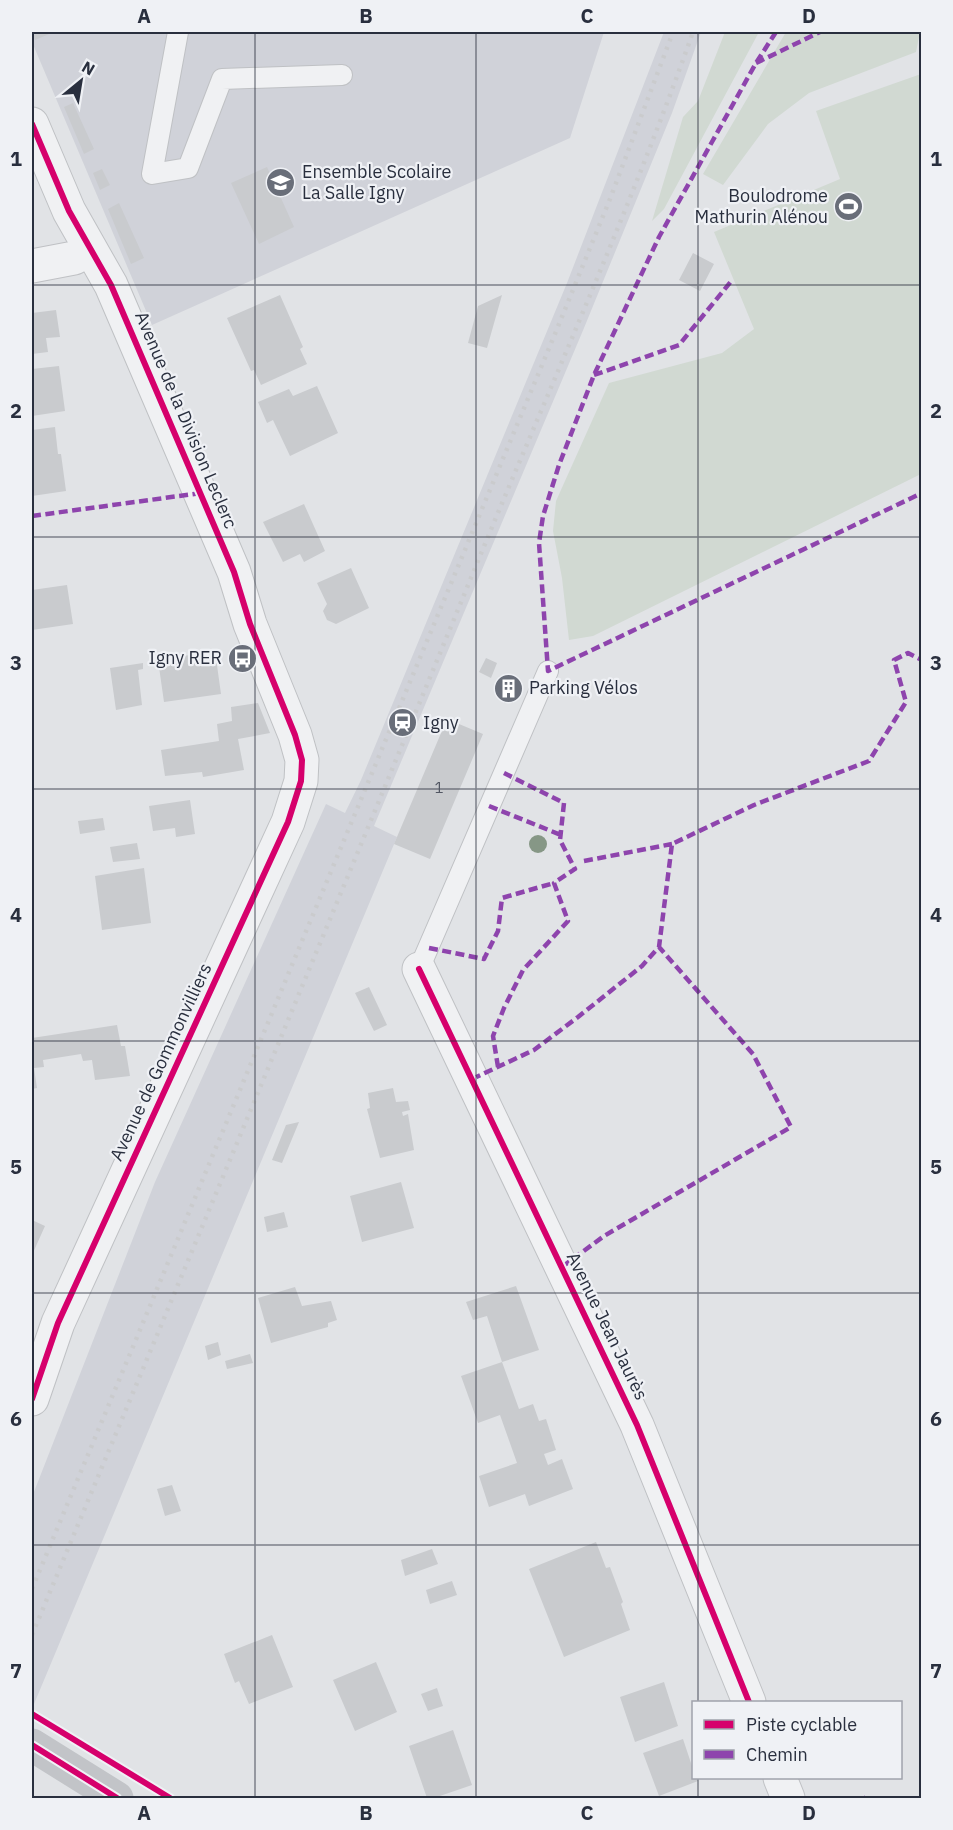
<svg xmlns="http://www.w3.org/2000/svg" width="953" height="1830" font-family="'IBM Plex Sans',sans-serif">
<style>
.built{fill:#d0d2d9}
.green{fill:#d1d9d2}
.building{fill:#c9cbce}
.lines{fill:none;stroke-linecap:round;stroke-linejoin:round}
.service-casing{stroke:#bfc1c4;stroke-width:22}
.minor-casing{stroke:#bfc1c4;stroke-width:35}
.service{stroke:#f0f1f3;stroke-width:20}
.minor{stroke:#f0f1f3;stroke-width:33}
.secondary{stroke:#c2c4c8;stroke-width:33}
.rail{stroke:#cacbcd;stroke-width:4.5;stroke-dasharray:3 6;stroke-linecap:butt}
.quiet{stroke:#8e44ad;stroke-width:4.5;stroke-dasharray:9 4.5;stroke-linecap:butt}
.cycleway-casing{stroke:#eff1f5;stroke-width:10}
.cycleway{stroke:#d6006c;stroke-width:6}
.tree{fill:#869786}
.grid{fill:none;stroke:#292f3e;stroke-width:1.5;stroke-opacity:0.55}
.labels{text-anchor:middle;stroke-width:4.5;stroke-linejoin:round;paint-order:stroke}
.number-label{font-size:15px;fill:#525763}
.poi-label{font-size:18px;fill:#292f3e;stroke:#eff1f5;text-anchor:start}
.street-label{font-size:18px;fill:#292f3e;stroke:#eff1f5}
.neatline{fill:none;stroke:#292f3e;stroke-width:2}
.grid-label{font-size:20px;text-anchor:middle;font-weight:bold;fill:#292f3e}
</style>
<rect width="100%" height="100%" fill="#e1e3e6"/>
<!-- built -->
<path class="built" d="M32,32H604L570,138L152,325L32,42Z
M664,32H701L672,113L584,328L374,826L397,837L34,1704L32,1702V1497L155,1182L326,804L345,813L361,780L567,283Z"/>
<!-- green -->
<path class="green" d="M725,32H759L664,209L652,221L683,117L698,101Z
M786,32H920L916,52L809,93L768,124L723,185L703,174Z
M921,74V474L593,636L569,640L562,578L553,531L556,501L609,383L722,353L754,329L714,232L840,179L816,111Z"/>
<!-- building -->
<path class="building" d="M32,32H54L35,40Z
M73,103L94,149L84,154L64,107Z
M267,167L294,227L259,244L231,183Z
M102,169L110,185L100,190L93,173Z
M119,203L144,258L131,264L108,209Z
M693,253L714,264L700,291L679,280Z
M280,295L303,347L300,349L307,364L261,385L254,370L251,371L227,318Z
M502,295L487,348L468,343L478,306Z
M56,310L60,337L46,338L48,352L32,354V313Z
M59,366L65,411L32,416V369Z
M317,386L338,433L290,456L273,420L267,423L258,402L289,389L293,396Z
M55,427L58,454H61L66,491L32,496V430Z
M304,504L325,551L304,562L300,554L283,562L263,522Z
M351,568L369,608L336,624L327,620L323,611L327,604L317,583Z
M67,585L73,624L32,630V590Z
M215,651L221,694L164,702L158,660Z
M486,658L497,663L491,678L479,672Z
M143,663V669L138,670L142,705L116,710L110,668Z
M506,678L517,683L510,698L499,692Z
M258,703L270,733L238,739L244,770L203,777L202,772L165,776L161,750L219,741L217,724L232,721L231,707Z
M447,719L483,734L430,859L394,844Z
M190,800L195,834L176,837L175,828L153,831L149,806Z
M103,818L105,830L80,834L78,821Z
M137,843L140,859L113,862L110,847Z
M144,868L151,923L102,930L95,876Z
M369,987L387,1025L374,1031L355,993Z
M117,1025L121,1046H125L130,1076L95,1080L92,1060L83,1061L81,1054L43,1060L44,1067L34,1068L37,1088L32,1089V1038Z
M393,1088L396,1102L408,1101L410,1110L402,1112L403,1116L408,1114L414,1150L380,1158L367,1109L370,1108L368,1093Z
M299,1122L282,1163L272,1160L286,1125Z
M401,1182L414,1228L362,1242L350,1196Z
M284,1212L288,1227L267,1232L264,1217Z
M32,1220L45,1226L32,1255Z
M516,1286L539,1350L502,1362L487,1316L473,1320L466,1302Z
M295,1287L302,1306L331,1301L337,1320L328,1323V1327L271,1343L258,1298Z
M218,1342L221,1355L208,1360L205,1346Z
M250,1354L253,1363L227,1369L225,1361Z
M502,1362L519,1409L533,1404L539,1421L546,1419L556,1450L544,1454L548,1465L562,1459L573,1489L529,1506L525,1494L489,1507L479,1476L517,1463L500,1415L478,1423L461,1376Z
M172,1485L181,1511L165,1516L157,1489Z
M596,1542L606,1568L610,1567L623,1602L621,1604L630,1630L564,1657L529,1569Z
M432,1549L438,1564L405,1576L401,1560Z
M452,1581L457,1595L430,1604L426,1590Z
M272,1635L293,1687L249,1704L239,1681L235,1683L224,1654Z
M376,1662L397,1712L355,1731L333,1680Z
M664,1682L678,1726L635,1742L620,1697Z
M437,1688L443,1706L428,1711L421,1694Z
M453,1730L472,1785L434,1798H427L409,1746Z
M683,1739L693,1769V1778H697L698,1781L659,1796L643,1753Z"/>
<g class="lines">
<defs>
<path id="service" d="M178,32L152,174L188,168L222,79L342,75
M419,969L548,671"/>
<path id="minor" d="M32,124L69,211L111,285L234,572L250,624L295,735L302,760L301,781L288,822L58,1323L32,1399
M32,266L74,258L90,250
M419,969L637,1425L749,1702
M780,1778L788,1798"/>
</defs>
<!-- service casing -->
<use href="#service" class="service-casing"/>
<!-- minor casing -->
<use href="#minor" class="minor-casing"/>
<!-- service -->
<use href="#service" class="service"/>
<!-- minor -->
<use href="#minor" class="minor"/>
<!-- secondary -->
<path class="secondary" d="M32,1745L117,1798"/>
<!-- rail -->
<path class="rail" d="M32,1589L557,329L610,199L673,32
M32,1635C182,1275 332,916 480,556C552,382 630,210 693,32"/>
<!-- quiet -->
<path class="quiet" d="M776,32L756,63L659,237L594,375L559,465L543,516L539,543L548,671L922,493
M756,63L820,32
M594,375L679,345L733,279
M32,516L201,493
M489,806L561,835
M584,861L672,844
M429,948L484,959L498,931L502,898L554,883
M498,1067L493,1036L504,1008L523,970L568,921L554,883L575,869L560,840L564,803L504,773
M472,1079L534,1050L578,1017L642,966L659,947L672,844L754,805L869,761L906,702L894,660L908,653L922,660
M562,1267L604,1236L791,1127L753,1054L659,947
M865,1798L866,1797"/>
<defs>
<path id="cycleway" d="M32,124L69,211L111,285L234,572L250,624L295,735L302,760L301,781L288,822L58,1323L32,1399
M419,969L637,1425L749,1702
M32,1714L170,1798
M32,1745L117,1798"/>
</defs>
<!-- cycleway casing -->
<use href="#cycleway" class="cycleway-casing"/>
<!-- cycleway -->
<use href="#cycleway" class="cycleway"/>
</g>
<!-- trees -->
<circle class="tree" cx="538" cy="844" r="9"/>
<!-- grid -->
<path class="grid" d="M255,32V1798M476,32V1798M698,32V1702M32,285H922M32,537H922M32,789H922M32,1041H922M32,1293H922M32,1545H922M698,1778V1798"/>
<!-- icons -->
<defs>
<symbol id="school-disc" viewBox="-11 -11 22 22"><circle r="9.5" fill="#696e79" stroke="#eff1f5"/><path d="M0-5L7-2L0 1L-7-2ZM-4 1L0 2.5L4 1V4Q0 6-4 4Z" fill="#fff"/></symbol>
<symbol id="stadium-disc" viewBox="-11 -11 22 22"><circle r="9.5" fill="#696e79" stroke="#eff1f5"/><path d="M0-5a6.5 5 0 1 0 0 10a6.5 5 0 1 0 0-10ZM-3.5-1.8h7v3.6h-7Z" fill="#fff"/></symbol>
<symbol id="bus-disc" viewBox="-11 -11 22 22"><circle r="9.5" fill="#696e79" stroke="#eff1f5"/><path d="M-5-6H5V4H4V6H2V4H-2V6H-4V4H-5ZM-3.5-4V0h7V-4ZM-3.5 1.2v1.5H-2V1.2ZM2 1.2v1.5H3.5V1.2Z" fill="#fff"/></symbol>
<symbol id="building-disc" viewBox="-11 -11 22 22"><circle r="9.5" fill="#696e79" stroke="#eff1f5"/><path d="M-4-6H4V6H1V3H-1V6H-4ZM-2.5-4.3h1.7v1.8h-1.7ZM.8-4.3h1.7v1.8H.8ZM-2.5-1h1.7V.8h-1.7ZM.8-1h1.7V.8H.8Z" fill="#fff"/></symbol>
<symbol id="station-disc" viewBox="-11 -11 22 22"><circle r="9.5" fill="#696e79" stroke="#eff1f5"/><path d="M-3-6H3Q5-6 5-4V2Q5 4 3 4L4.5 6H3L1.5 4h-3L-3 6H-4.5L-3 4Q-5 4-5 2V-4Q-5-6-3-6ZM-3.5-4v3h7v-3ZM-3.5 1v1.5H-2V1ZM2 1v1.5H3.5V1Z" fill="#fff"/></symbol>
</defs>
<g fill-rule="evenodd">
<use href="#school-disc" x="264" y="166" width="33" height="33"/>
<use href="#stadium-disc" x="832" y="190" width="33" height="33"/>
<use href="#bus-disc" x="226" y="642" width="33" height="33"/>
<use href="#building-disc" x="492" y="672" width="33" height="33"/>
<use href="#station-disc" x="386" y="706" width="33" height="33"/>
</g>
<g class="labels">
<!-- number labels -->
<g class="number-label">
<text x="439" y="793">1</text>
</g>
<!-- poi labels -->
<g class="poi-label">
<text x="302" y="178">Ensemble Scolaire<tspan x="302" dy="21">La Salle Igny</tspan></text>
<text x="828" y="202" text-anchor="end">Boulodrome<tspan x="828" dy="21">Mathurin Alénou</tspan></text>
<text x="222" y="664" text-anchor="end">Igny RER</text>
<text x="529" y="694">Parking Vélos</text>
<text x="423" y="729">Igny</text>
</g>
<!-- street labels -->
<g class="street-label">
<text transform="translate(186 420) rotate(67)" y="6">Avenue de la Division Leclerc</text>
<text transform="translate(161 1062) rotate(-65)" y="6">Avenue de Gommonvilliers</text>
<text transform="translate(607 1326) rotate(64)" y="6">Avenue Jean Jaurès</text>
</g>
</g>
<!-- border -->
<rect width="953" height="1830" fill="none" stroke="#eff1f5" stroke-width="66"/>
<!-- legend -->
<rect x="692" y="1701" width="210" height="78" fill="#eff1f5" stroke="#a0a3ac" stroke-width="1.5"/>
<rect x="704" y="1720" width="30" height="9" fill="#d6006c" stroke="#a0a3ac" stroke-width="1.5"/>
<text x="746" y="1731" font-size="18" fill="#292f3e">Piste cyclable</text>
<rect x="704" y="1750" width="30" height="9" fill="#8e44ad" stroke="#a0a3ac" stroke-width="1.5"/>
<text x="746" y="1761" font-size="18" fill="#292f3e">Chemin</text>
<!-- north arrow -->
<g transform="translate(81 81) rotate(30)" stroke="#eff1f5" stroke-width="4.5" paint-order="stroke">
<path d="M0-4.5L10 22L0 15L-10 22Z" fill="#292f3e"/>
<text y="-9" font-size="16" font-weight="bold" text-anchor="middle" fill="#292f3e">N</text>
</g>
<rect x="33" y="33" width="887" height="1764" class="neatline"/>
<g class="grid-label">
<text x="144" y="23">A</text>
<text x="366" y="23">B</text>
<text x="587" y="23">C</text>
<text x="809" y="23">D</text>
<text x="16" y="166">1</text>
<text x="936" y="166">1</text>
<text x="16" y="418">2</text>
<text x="936" y="418">2</text>
<text x="16" y="670">3</text>
<text x="936" y="670">3</text>
<text x="16" y="922">4</text>
<text x="936" y="922">4</text>
<text x="16" y="1174">5</text>
<text x="936" y="1174">5</text>
<text x="16" y="1426">6</text>
<text x="936" y="1426">6</text>
<text x="16" y="1678">7</text>
<text x="936" y="1678">7</text>
<text x="144" y="1820">A</text>
<text x="366" y="1820">B</text>
<text x="587" y="1820">C</text>
<text x="809" y="1820">D</text>
</g>
</svg>
